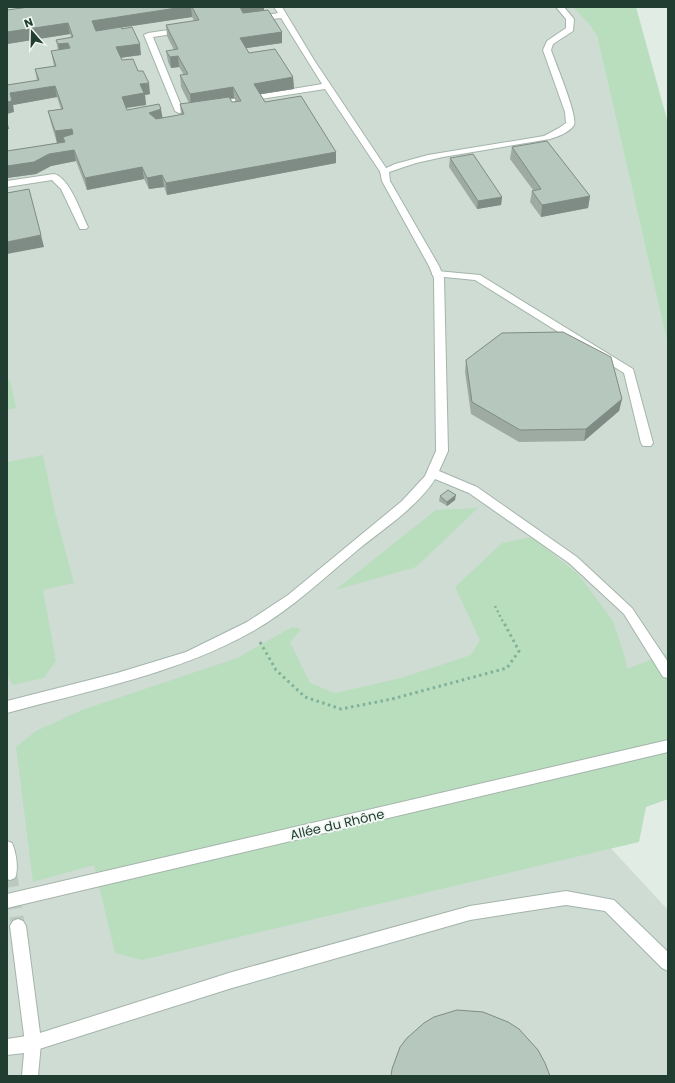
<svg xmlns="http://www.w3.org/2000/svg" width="675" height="1083" font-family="Poppins,sans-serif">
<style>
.built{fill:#cfdcd4}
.green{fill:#b9debd}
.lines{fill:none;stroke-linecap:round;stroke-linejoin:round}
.street-tunnel{stroke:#bbc9c1;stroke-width:14;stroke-dasharray:14 8;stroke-linecap:butt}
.lane-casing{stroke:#a4b4ab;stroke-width:2}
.street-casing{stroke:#a4b4ab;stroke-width:2}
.path-far1{stroke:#80b19a;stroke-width:2.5;stroke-dasharray:2 3;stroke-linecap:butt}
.path{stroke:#80b19a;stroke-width:3;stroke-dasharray:2.5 3.5;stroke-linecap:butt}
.lane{fill:#fff;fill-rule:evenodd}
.street{fill:#fff;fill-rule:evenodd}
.wall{fill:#9daba3;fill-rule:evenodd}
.shaded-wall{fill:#7f8b85}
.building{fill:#b6c7be;stroke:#7f8b85}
.labels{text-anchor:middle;stroke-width:4;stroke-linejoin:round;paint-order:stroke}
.near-street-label{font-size:13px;fill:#213d31;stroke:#f1f8f4}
</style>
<rect width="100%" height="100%" fill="#e1ece5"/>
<!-- built -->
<path class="built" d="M7,7H592L597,36L668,346V738L606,843L668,910V1076H7Z"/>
<!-- green -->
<path class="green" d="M573,7H636L668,123V346L597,36L590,25Z
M7,380H10L16,408L7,410Z
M43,455L55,512L74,583L43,590L56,661L44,678L13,685L7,676V462Z
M478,508L416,567L335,590L436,510Z
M532,537L578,574L613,621L625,657L627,669L668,653V799L646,807L639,842L142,960L115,953L94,865L33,882L16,747L36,731L82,710L237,658L292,627L301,629L290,642L310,683L335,693L401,678L471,655L480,640L455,587L502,543Z"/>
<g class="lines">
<!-- street-tunnel -->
<path class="street-tunnel" d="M10,873L18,926"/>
<defs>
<path id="lane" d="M274,7H282L314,60L388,171L387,173H381L325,89L216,106L212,104L216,102L322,84L281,18L256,21L252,19L256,17L278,13Z
M182,28L186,30L185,32L153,37L182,108L196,106L200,108L199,110L179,113L175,111L144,35L148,33Z
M54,174C70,178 81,213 88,227L86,229H80L61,189L52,180L7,187V181Z
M437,271L480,275L633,369L653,443L651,446H643L641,443L624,373L475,280L434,276L432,274L434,272Z
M33,1035L39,1037L41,1043L38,1076H22L24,1053L7,1055V1039Z"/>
<path id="street" d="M556,7H564L574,19L573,31L553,44L551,50C555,62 578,116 574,125C570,132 557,137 550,139L443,157L416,163L389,172L390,181L439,266L444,278L448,451L439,471L477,487L577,557L632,608L668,662V678L663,677L624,614L569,563L469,493L435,479C418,506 385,528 360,548C326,576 293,608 255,630C180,673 91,690 7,713V701L117,673L186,652L247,622L288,595L402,501L425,476L436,451L434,278L429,266L382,181L380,171L395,164L428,155L544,136L559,128L566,123L565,112L543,50L547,41L566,28V19Z
M668,740V752L7,908V894Z
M7,841L12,843C16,852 19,869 15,878L10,880L7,879Z
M566,891L614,900L668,952V971L662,968L605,911L566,905L470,920L232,988L33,1051L27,1049L25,1043L10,926L13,921L18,919L23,921L26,926L40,1033L232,972L470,906Z"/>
</defs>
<!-- lane casing -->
<use href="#lane" class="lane-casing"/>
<!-- street casing -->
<use href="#street" class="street-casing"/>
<!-- path-far1 -->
<path class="path-far1" d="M495,606L503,622"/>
<!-- path -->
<path class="path" d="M260,642L276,670L305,697L341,709L392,699L507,668L519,651L503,621"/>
<!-- lane -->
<use href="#lane" class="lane"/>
<!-- street -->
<use href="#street" class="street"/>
</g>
<!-- wall -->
<path class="wall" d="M29,7H264V10L282,43L246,48L249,53L293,77L294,89L260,94L265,102L336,152V163L167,195L164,187L149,189L144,179L87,190L76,161L51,166L36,174L7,178V151L57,143L51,123L48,111L61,109L57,97L13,105L14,112L7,85L37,81L35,69L54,66L51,51L58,50L56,40L71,37L70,34L7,44V10ZM192,17L194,21L166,25L167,36L174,50L166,51L168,62L171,68L179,67L184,75H180L181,87L189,103L180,104L181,115L162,118L127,110V108L146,105L145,95L150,94L138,71L122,60L121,58L141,55L121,27ZM234,98L236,102H232L230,99Z
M512,147L590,196L588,208L541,217L530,202L532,191L533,190L510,159Z
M450,158L502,197L501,205L477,209L449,167Z
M466,360L622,399L619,411L584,441L519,442L471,414L465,372Z
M440,496L455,500L447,506L439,501Z"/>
<!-- shaded-wall -->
<path class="shaded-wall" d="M183,7H191L192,17L93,32L92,21Z
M238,7H264V10L238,14Z
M68,23L70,34L7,44V32Z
M282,32V43L241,49L240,38Z
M68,43L70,54L60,55L58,44Z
M140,44L141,55L118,58L116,47Z
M178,56L179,67L171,68L170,57Z
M293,77L294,89L255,95L254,84Z
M149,83L150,94L145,95L146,105L124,108L122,97L140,84Z
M55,86L57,97L13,105L14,112L7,114V102L10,93Z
M233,87L234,98L191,105L190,94Z
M161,109L163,120L151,124L149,113Z
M7,120L9,129H7Z
M72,129L74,140L63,137L64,142L57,143L55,131Z
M74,150L76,161L51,166L36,174L7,178V166L49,154Z
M336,152V163L167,195L166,183Z
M142,167L144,179L87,190L85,178Z
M162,175L164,187L149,189L147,178Z
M590,196L588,208L541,217L542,205Z
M502,197L501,205L477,209L478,201Z
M41,235L44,247L7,254V242Z
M622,399L619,411L584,441L586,429Z
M456,495L455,500L447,506V502Z"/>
<!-- building -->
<path class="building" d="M29,7H183L92,21L96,31L121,27L122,29L132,27L140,44L116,47L122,60L133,59L138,71H143L149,83L140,84L144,93L122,97L127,110L159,104L161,109L149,113L156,119L184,114L180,104L229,97L232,102L241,101L233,87L190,94L180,75L188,74L178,56L170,57L166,51L178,49L166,25L199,20L192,7H240L243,13L268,10L282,32L240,38L249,53L275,49L293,77L254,84L265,102L301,96L336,152L166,183L162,175L147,178L142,167L85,178L74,150L49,154L34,162L7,166V151L65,142L63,137L73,134L72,129L55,131L48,111L63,109L55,86L10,93L12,101L7,102V85L39,80L35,69L56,66L51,51L70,48L68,43L58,44L56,40L73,37L68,23L7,32V10Z
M547,141L590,196L542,205L532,191L541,189L512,147Z
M473,154L502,197L478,201L450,158Z
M29,189L41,235L7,242V193Z
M563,332L611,357L622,399L586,429L520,430L472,402L466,360L502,333Z
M448,490L456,495L447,502L440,496Z
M457,1010L483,1012L508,1022L519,1029L538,1050L545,1063L550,1076H391L392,1069L400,1047L407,1038L424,1023L434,1017Z"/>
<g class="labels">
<!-- near-street labels -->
<g class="near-street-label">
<text transform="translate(337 824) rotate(-13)" y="5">Allée du Rhône</text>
</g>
</g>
<!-- border -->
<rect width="675" height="1083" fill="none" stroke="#213d31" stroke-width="16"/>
<!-- north arrow -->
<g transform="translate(32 32) rotate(340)" stroke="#f1f8f4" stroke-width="3" paint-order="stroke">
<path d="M0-3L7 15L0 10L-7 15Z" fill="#213d31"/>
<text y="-6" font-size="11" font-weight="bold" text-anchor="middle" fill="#213d31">N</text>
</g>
</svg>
